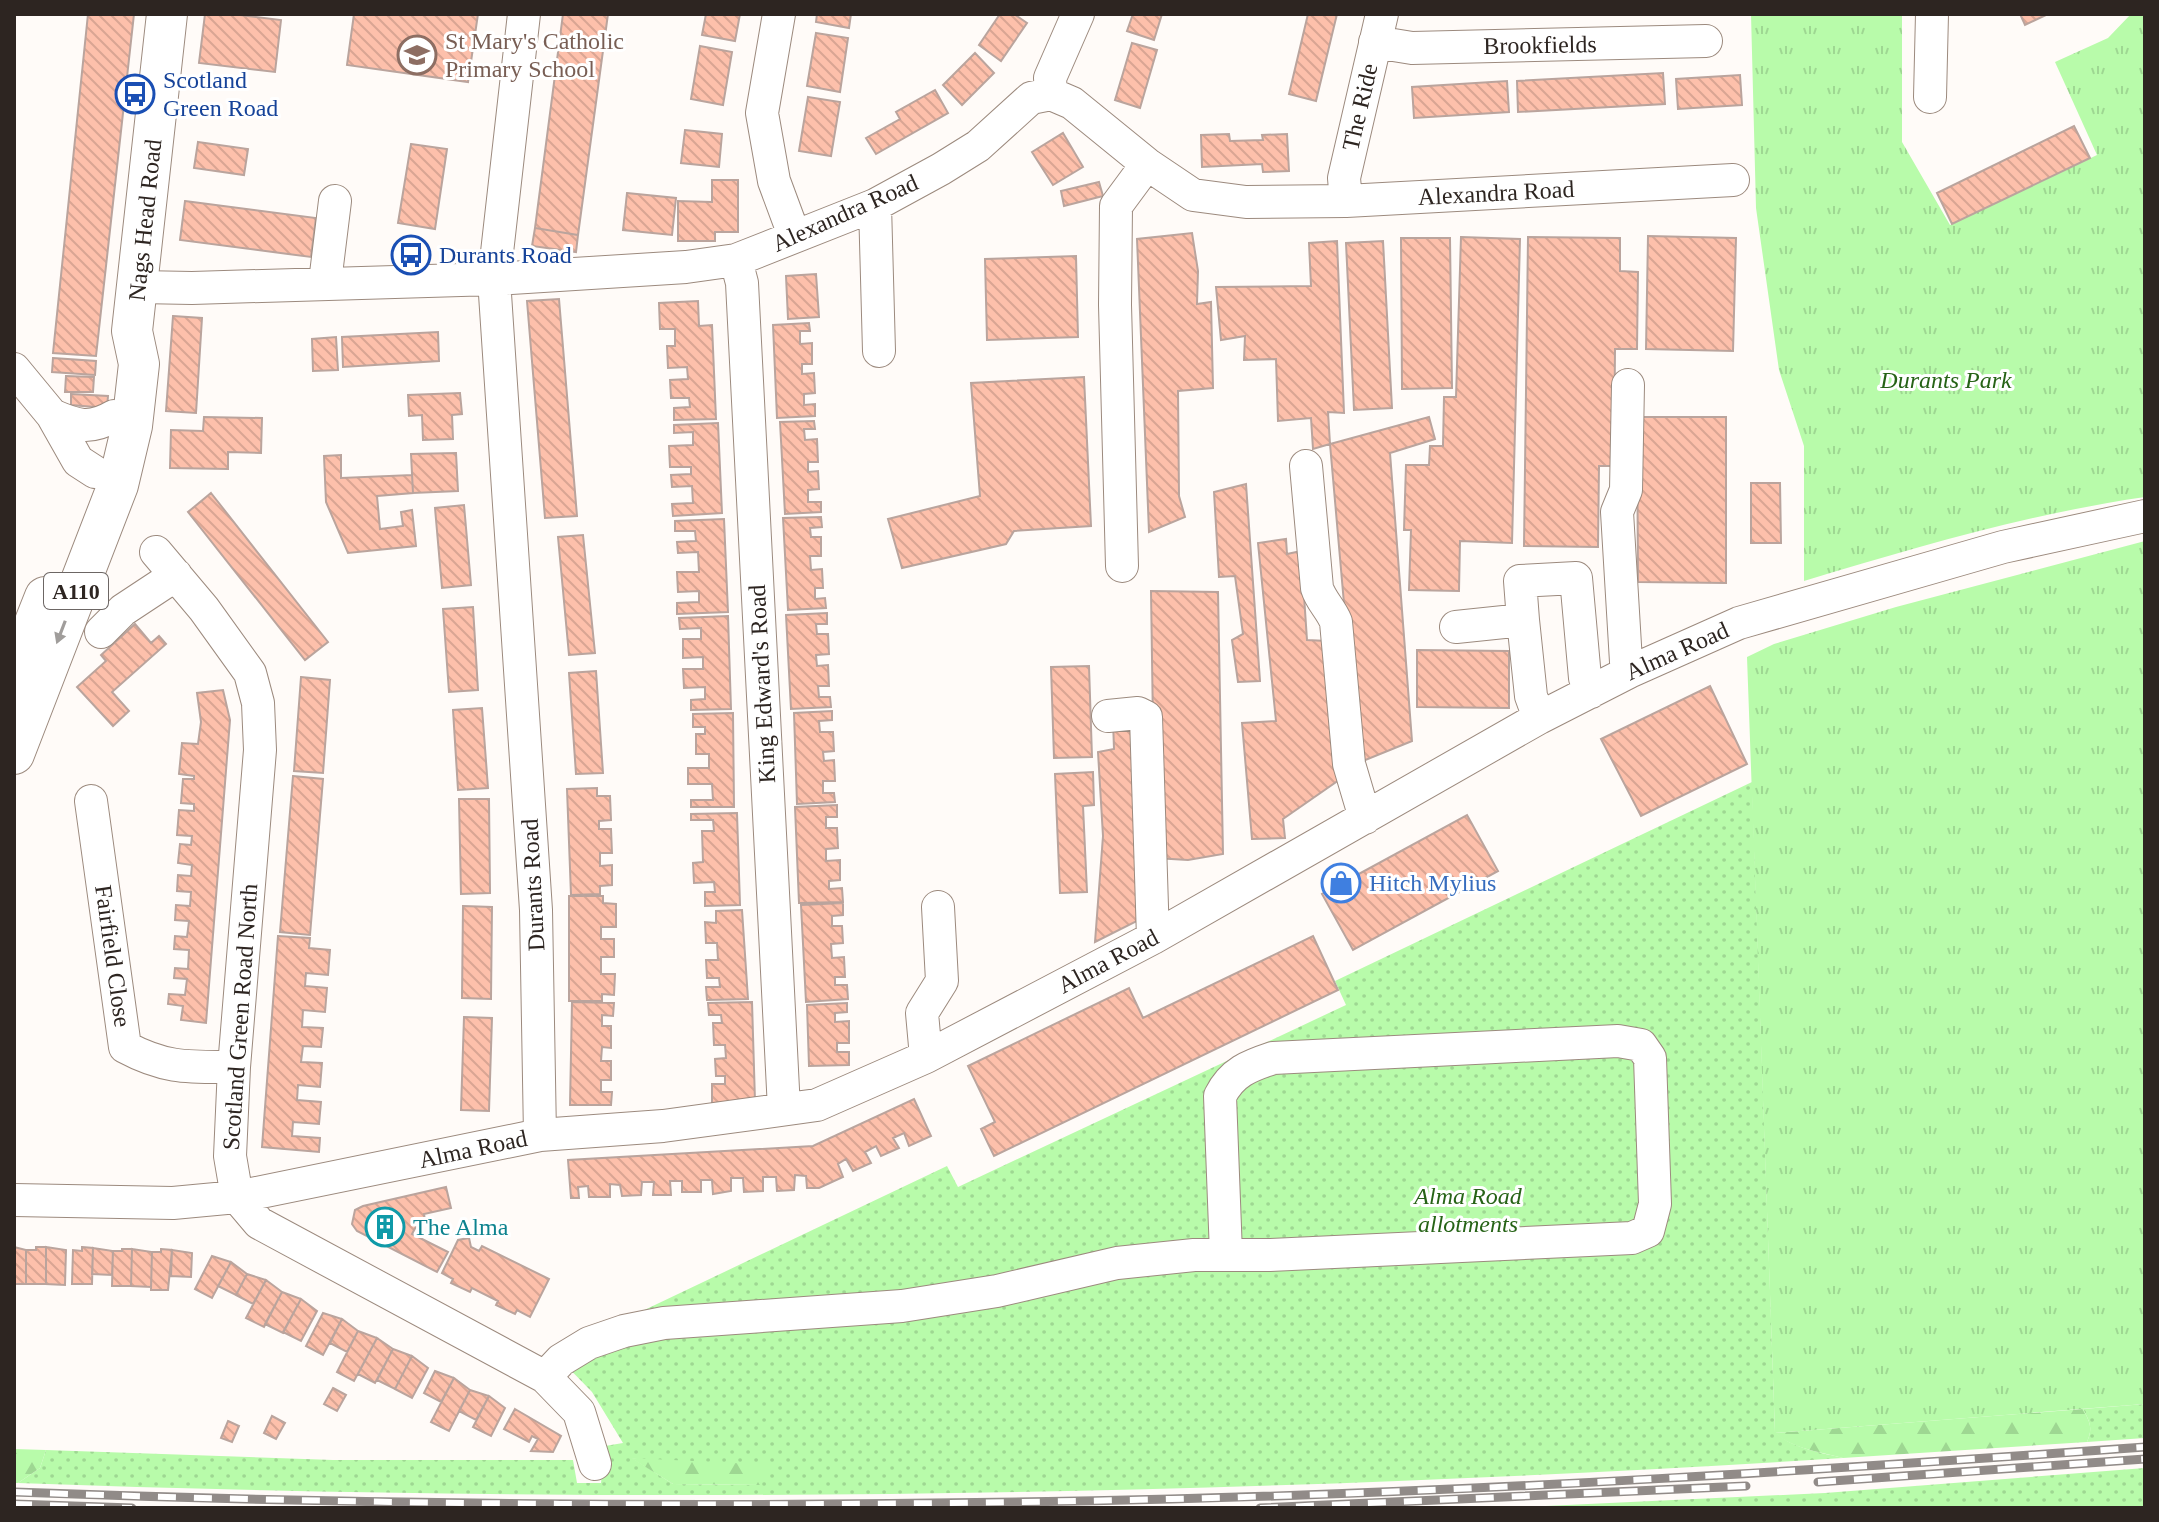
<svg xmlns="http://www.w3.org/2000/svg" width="2159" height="1522" font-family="'Times New Roman',serif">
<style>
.grass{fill:url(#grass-dots);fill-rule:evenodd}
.forest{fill:url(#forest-firs)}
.park{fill:url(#park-tufts)}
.building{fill:url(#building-back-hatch);stroke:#baa49d;stroke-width:2}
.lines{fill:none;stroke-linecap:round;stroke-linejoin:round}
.minor-casing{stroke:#9c8a7e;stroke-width:34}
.major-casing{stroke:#9c8a7e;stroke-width:42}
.minor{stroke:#fff;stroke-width:32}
.major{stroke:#fff;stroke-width:40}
.rail-casing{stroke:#918b88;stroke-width:9}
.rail{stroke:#fff;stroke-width:6;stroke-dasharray:18;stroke-linecap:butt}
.oneway{fill:#a09d9b}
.labels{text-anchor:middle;stroke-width:6;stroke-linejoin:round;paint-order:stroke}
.shield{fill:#fff;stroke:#6c6664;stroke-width:2}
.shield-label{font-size:22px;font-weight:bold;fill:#2d2521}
.education-label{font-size:24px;fill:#785e54;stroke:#fff;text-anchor:start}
.street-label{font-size:24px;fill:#2d2521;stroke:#fff}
.transit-label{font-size:24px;fill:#164399;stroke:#fff;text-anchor:start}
.park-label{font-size:24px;font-style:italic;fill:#266316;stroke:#fff}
.shop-label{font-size:24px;fill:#366cbe;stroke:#fff;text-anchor:start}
.culture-label{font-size:24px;fill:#0d838f;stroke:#fff;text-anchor:start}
</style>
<defs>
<pattern id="grass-dots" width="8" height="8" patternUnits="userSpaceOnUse" patternTransform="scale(2)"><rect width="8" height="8" fill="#b8fbaa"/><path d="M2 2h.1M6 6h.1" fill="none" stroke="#9ed792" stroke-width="1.8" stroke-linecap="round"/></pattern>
<pattern id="forest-firs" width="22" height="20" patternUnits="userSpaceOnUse" patternTransform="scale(2)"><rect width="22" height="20" fill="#b8fbaa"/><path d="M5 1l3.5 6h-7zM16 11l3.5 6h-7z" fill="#9ed792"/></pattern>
<pattern id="park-tufts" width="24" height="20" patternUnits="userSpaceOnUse" patternTransform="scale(2)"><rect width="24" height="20" fill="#b8fbaa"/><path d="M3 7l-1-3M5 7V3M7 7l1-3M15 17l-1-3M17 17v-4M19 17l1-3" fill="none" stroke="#9ed792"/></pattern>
<pattern id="building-back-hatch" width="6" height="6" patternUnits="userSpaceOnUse" patternTransform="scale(2)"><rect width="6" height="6" fill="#fdc0ab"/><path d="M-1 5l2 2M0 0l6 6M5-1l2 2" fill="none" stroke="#d9a593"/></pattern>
</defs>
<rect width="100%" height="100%" fill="#fffbf8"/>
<!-- grass -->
<path class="grass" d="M1752,782L1775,1432C1793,1449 1821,1452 1843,1458C1235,1497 627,1505 18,1483L40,1468L46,1450L333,1460H573L577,1483H601L605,1446L623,1443L592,1392L554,1353L947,1166L958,1187L1346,1005L1335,981ZM632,1458L760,1485L673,1484Z
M2145,1404V1438L2087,1442C2093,1428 2090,1422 2083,1409Z
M2145,1468V1508H1501L1825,1493Z"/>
<!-- forest -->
<path class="forest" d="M2083,1409C2090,1422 2093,1428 2087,1442L1843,1458C1821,1452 1793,1449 1775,1433Z
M14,1449L46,1450L40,1468L18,1483H14Z
M631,1458L775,1465L760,1485L673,1484Z"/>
<!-- park -->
<path class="park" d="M1751,14H1902V142L1950,225L2097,155L2055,62L2108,38L2131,14H2145V497C2028,514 1917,547 1804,581V446L1779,370L1756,208Z
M2145,541V1404L1775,1433L1747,657L1774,644L1896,607Z"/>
<!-- building -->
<path class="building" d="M88,14H134L96,356L53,353Z
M205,14H232L281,20L275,72L199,63Z
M354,14H478L468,82L347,65Z
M563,14H608L578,235L535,228Z
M706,14H740L735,41L702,35Z
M817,14H851L849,28L816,22Z
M1000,14H1014L1027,23L1001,61L979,45Z
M1133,14H1162L1154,40L1127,31Z
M1308,14H1337L1316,101L1289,94Z
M2020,14H2048L2025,25Z
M816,33L848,38L840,92L807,86Z
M1132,43L1157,50L1140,108L1115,100Z
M700,46L732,52L723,105L691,99Z
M975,53L994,73L962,105L943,85Z
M1663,73L1665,104L1518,112L1517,81Z
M1740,75L1742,105L1678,109L1676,79Z
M1507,81L1509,112L1414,118L1412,87Z
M935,90L948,113L876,154L866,138L900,119L896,112Z
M808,97L840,102L831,156L799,151Z
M2074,126L2090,158L1952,224L1937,193Z
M685,130L722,134L719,167L681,163Z
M1063,133L1083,167L1053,185L1032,152Z
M1229,134L1230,141L1263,140L1262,135L1287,134L1289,171L1263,172L1262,164L1202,167L1201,135Z
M198,142L248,149L244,175L194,168Z
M411,144L447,149L435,229L398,223Z
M712,180H738V232H715V241H678V201L712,202Z
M1099,182L1103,196L1064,206L1061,191Z
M627,193L676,198L672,235L623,230Z
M185,201L316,218L311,257L180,240Z
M535,228L578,235L576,252L532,246Z
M1192,233L1198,271L1197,304L1211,302L1213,388L1178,391L1179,496L1185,517L1149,532L1137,239Z
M1648,236L1736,238L1733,351L1646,349Z
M1461,237L1520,239L1512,543L1460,541L1459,591L1409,590L1411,530H1404L1406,465H1429L1430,446H1443L1444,397H1456Z
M1528,237L1620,238V271L1638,272L1637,349H1615L1614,466H1599L1598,547L1524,546Z
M1401,238H1450L1452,388L1402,389Z
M1337,241L1344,413L1328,412L1330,444L1313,449L1311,418L1278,421L1276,359L1244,360L1245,336L1221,340L1216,287L1311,286L1309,243Z
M1383,241L1392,408L1354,410L1346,243Z
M1076,256L1078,337L987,340L985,259Z
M816,274L819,317L788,319L786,276Z
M559,299L577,516L545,518L527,301Z
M698,301L699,326L712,325L716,419L674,420V408L690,407L689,398H671L670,380L688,379L687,367L668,368L667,346H675V329H660L659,303Z
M173,316L202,318L196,413L166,411Z
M809,323L810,331H800V344L812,343V364H802V374L814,373L815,393L804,394V405L815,404V416L777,418L773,325Z
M438,332L439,361L343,367L342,337Z
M336,337L338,370L313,371L312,339Z
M53,358L96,361L95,375L52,372Z
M66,376L94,377L93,392H65Z
M1084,377L1091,526L1014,531L1006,544L902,568L888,519L980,496L971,383Z
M460,393L462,414L452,415L453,439L423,440L422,415L409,416L408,395Z
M71,394L108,396L107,408L71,405Z
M204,417L262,418L261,453L228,452V469L170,468L171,430L203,431Z
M1429,417L1435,439L1390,453L1412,741L1358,763L1330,444Z
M1637,417H1726V583L1638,582Z
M814,421L815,429H804L805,440L817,439L818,462H808V472L818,471L819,489L808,490V502H821V512L785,514L780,422Z
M718,423L722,513L673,516L672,504L693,503L692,486L672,487L671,475L691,474V467H670L669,446L693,445V432L674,433V425Z
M456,453L458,491L413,493L411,454Z
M341,455V478L412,475L413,493L377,496L380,529L403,526L401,512L412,510L416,546L348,553L326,502L324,456Z
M1751,483H1780L1781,543H1751Z
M1246,484L1260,681L1238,682L1232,640L1243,634L1235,576L1219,577L1214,492Z
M211,493L328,642L305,660L188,512Z
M464,505L471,585L442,588L435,508Z
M821,517L822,527L810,528L811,537H821V556H810L811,570L822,569L823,588H815V599L825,598L826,608L788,610L783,518Z
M724,519L728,612L677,614V603L699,602V591L678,592L677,572H699L698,552L678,553L677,542L696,541L695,531H675V521Z
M583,535L595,653L569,655L558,537Z
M1286,539L1287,554L1301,551L1307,640L1327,641L1339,780L1283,819L1285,838L1252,839L1242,723L1276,721L1258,543Z
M1151,591L1218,592L1223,854L1188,860L1155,858Z
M473,607L478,690L449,692L443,609Z
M827,613V624H816L817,634H828L829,654L816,655L817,666L828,665L829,686H818L819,697H830L831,707L791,709L786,615Z
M728,616L731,709L691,710V700L705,699V687L684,688L683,669H703V657L683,658V639H701V628L680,629L679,618Z
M135,624L151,643L159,636L166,644L112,692L129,711L113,726L77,687L106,661L101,655Z
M1417,650L1509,651V708L1417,707Z
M1089,666L1092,757L1054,758L1051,667Z
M596,671L603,773L576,774L569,673Z
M301,677L330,680L323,773L294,771Z
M1710,686L1747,764L1641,816L1601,739Z
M223,690L230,720L206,1023L181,1020L183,1006L168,1004L169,994L185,995L187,979L174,978L175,968L188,969L189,950L174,949L175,936L187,937L189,921L175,920L176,905L190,906L191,892L177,891L178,875L191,876L192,865L178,863L180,844L191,845L192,836L177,835L179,810L194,811V804L181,803L183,779H194V776L179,774L182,743L198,744L201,722L197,693Z
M482,708L488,788L458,790L453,710Z
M832,711V720L819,721L820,732H833L834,751L823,752L824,761L834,760L835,781H823V793H834L835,802L797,804L794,713Z
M733,713L734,807H691V800H713L712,784H688V768H709V754H696V734H705V727H693V714Z
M1141,719V919L1095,942L1103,836L1098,752L1114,749L1113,721Z
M1093,772L1094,805L1083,806L1087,892L1060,893L1055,774Z
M293,776L323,779L310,935L280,932Z
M597,788V796H610L611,820L599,821V829H611L612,853H600V866L612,865V885L600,886V894L571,895L567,789Z
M459,799H489L490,893L461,894Z
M837,805V817H826V828H837L838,848L826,849V861L840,860V880L829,881V889L842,888L843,902L799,903L795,807Z
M737,813L740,905L705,906V892H715L714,882L694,883L693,863L703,862L702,831H714L713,820H691V814Z
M1467,815L1498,871L1353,950L1322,894Z
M569,896H603V903L616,904V927H601V939H614V957H601V974H615L614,995L602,994V1001H569Z
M843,903V915L832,916V926H842L843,943L831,944L832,958L844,957L845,977H835V985H847L848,999L806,1002L801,905Z
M463,906L492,907L491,999L462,998Z
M742,910L748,999L707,1000L706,987H720L719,978H707L706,960H718L717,943H706L705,922L716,923V911Z
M278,936L310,938L309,948L330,950L328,975L306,973L305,986L327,988L325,1012L303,1010L302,1027L323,1028L321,1047L303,1046L301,1062L322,1063L320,1087L298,1085L297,1100L321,1102L319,1124L293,1122L292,1136L320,1138L319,1152L262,1147Z
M1313,936L1338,990L994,1156L981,1129L995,1122L968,1066L1129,988L1143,1018Z
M572,1002L614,1003L613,1016L602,1015V1026H611V1048L602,1047L601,1061H611V1080H601V1092H612L611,1105H570Z
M752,1002L755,1101L712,1103V1084H725V1076H716L715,1059L726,1058L725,1045H714L713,1023H722L721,1015H709L708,1003Z
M847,1003V1012L835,1013V1022L849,1021V1043H837V1052H849V1065L809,1066L807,1005Z
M464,1017L492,1018L489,1111L461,1110Z
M914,1099L931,1136L909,1146L904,1133L893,1138L899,1148L881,1156L876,1146L865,1152L871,1163L853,1171L846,1159L838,1164L843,1177L819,1188H807L806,1176L795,1175L794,1190L777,1191L776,1177H763V1191L744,1192L743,1178H731V1191L713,1194L712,1180H701V1192H682V1181H670L671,1195H653L654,1182H642L641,1195L622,1196L620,1185L610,1184V1197H589L588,1186L578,1187L579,1198H571L568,1160L813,1146Z
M446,1187L451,1208L424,1214L425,1220L419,1221L412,1234L448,1252L437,1272L357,1231L352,1224L355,1210L363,1206Z
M469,1238L471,1247L479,1251L482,1246L549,1279L530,1317L517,1310L515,1314L496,1305L498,1301L472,1288L470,1292L451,1283L453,1279L442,1273L458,1240Z
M14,1247L26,1250V1284H14Z
M36,1247H46V1284H26V1250H36Z
M46,1247L66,1250L65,1285L46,1284Z
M82,1247L93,1248L92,1284H72L73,1250L82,1251Z
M93,1248L113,1251L112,1275L92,1274Z
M122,1249H132L131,1286H112L113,1251H122Z
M132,1249L152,1252L151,1287L131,1286Z
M161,1249L172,1250L168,1290H151L152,1252H161Z
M172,1250L192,1253L191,1277L171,1276Z
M212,1256L231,1262L212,1298L195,1289Z
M231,1262L247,1274L236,1295L218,1286Z
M247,1274L266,1280L253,1304L236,1295Z
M266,1280L282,1292L264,1327L246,1318Z
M282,1292L301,1299L283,1333L265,1324Z
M301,1299L317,1311L301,1341L283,1332Z
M323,1313L342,1319L323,1355L306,1346Z
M342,1319L358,1331L347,1352L330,1343Z
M358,1331L377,1338L354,1381L337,1372Z
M377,1338L393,1349L375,1383L358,1374Z
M393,1349L412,1356L395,1389L377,1380Z
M412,1356L428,1368L412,1398L395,1389Z
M435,1371L454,1378L441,1402L424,1393Z
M454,1378L470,1390L449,1431L431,1422Z
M333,1388L346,1395L337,1411L324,1404Z
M470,1390L489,1396L476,1420L459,1411Z
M489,1396L505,1408L491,1436L473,1427Z
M515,1409L561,1436L553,1452L531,1451L538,1439L532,1436L529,1442L504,1429Z
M272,1416L285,1423L276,1439L264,1433Z
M228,1421L239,1426L232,1442L221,1438Z"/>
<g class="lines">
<defs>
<path id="minor" d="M524,14L494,279L536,910L540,1135
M779,14L762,113L774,181L794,235
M1375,42L1412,48L1706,41
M1051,94L1050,78L1078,14
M1930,97L1932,14
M1346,201L1344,178L1382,14
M875,205L879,351
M736,260L742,283L784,1109
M325,282L335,201
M139,287L192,288L494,279L686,267L736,260L875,205L941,169L978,146L1031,98L1051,94L1072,103L1147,164L1193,195L1246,202L1346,201L1733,180
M14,369L52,415L78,461L95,472
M1628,385L1626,490L1617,512L1626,662L1629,672
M52,415C77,426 90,430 114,416
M1306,466L1317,588C1321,601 1331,609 1336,622L1349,764L1365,818
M156,552L204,609L250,673L258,703L260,750L234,1067L230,1156L237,1197L259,1223L545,1377L579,1412L595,1464
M1122,566L1115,305L1116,206L1147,164
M1523,620L1520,581L1576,578L1585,678L1591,692
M1456,627L1523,620L1531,696L1539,718
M101,632L123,610L176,575
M1108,716L1138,713L1146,717L1153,938
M91,801L125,1047C166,1069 189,1067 234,1067
M926,1057L922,1013L942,981L938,907
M14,1200L173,1203L237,1197L540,1135L663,1126L817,1105L926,1057L1153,938L1539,718L1629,672L1739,623L2003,547L2145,516
M545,1377L561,1360L589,1343L624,1331L664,1323L902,1306L997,1291L1117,1263L1194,1255H1270L1632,1238L1648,1231L1655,1204L1650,1058L1641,1045L1618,1041L1273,1058C1249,1066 1232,1072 1220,1096L1226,1254"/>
<path id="major" d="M14,675L45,597
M14,754L118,485L132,426L139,364L132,331L167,14"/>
</defs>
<!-- minor casing -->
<use href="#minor" class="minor-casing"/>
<!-- major casing -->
<use href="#major" class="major-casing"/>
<!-- minor -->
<use href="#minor" class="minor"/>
<!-- major -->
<use href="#major" class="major"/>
<defs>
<path id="rail" d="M1818,1482L2145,1459
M14,1492C399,1506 786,1508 1171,1499C1496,1491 1821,1470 2145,1447
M14,1504L132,1508
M1260,1508L1746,1486"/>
</defs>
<!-- rail casing -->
<use href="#rail" class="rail-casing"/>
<!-- rail -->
<use href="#rail" class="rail"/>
</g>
<!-- one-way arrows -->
<defs><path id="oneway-solid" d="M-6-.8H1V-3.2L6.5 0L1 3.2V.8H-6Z" transform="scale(2)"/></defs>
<use class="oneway" href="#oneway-solid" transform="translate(61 632) rotate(111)"/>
<!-- icons -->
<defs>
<symbol id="school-ring" viewBox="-11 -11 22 22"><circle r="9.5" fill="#fff" stroke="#8d6e63" stroke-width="1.5"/><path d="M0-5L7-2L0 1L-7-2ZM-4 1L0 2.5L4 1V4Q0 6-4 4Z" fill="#8d6e63"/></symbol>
<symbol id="bus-ring" viewBox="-11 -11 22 22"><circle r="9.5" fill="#fff" stroke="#1a4fb4" stroke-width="1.5"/><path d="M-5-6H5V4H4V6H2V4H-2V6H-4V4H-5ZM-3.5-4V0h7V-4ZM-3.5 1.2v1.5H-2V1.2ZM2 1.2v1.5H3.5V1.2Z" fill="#1a4fb4"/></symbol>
<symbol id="shop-ring" viewBox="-11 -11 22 22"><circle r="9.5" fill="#fff" stroke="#3f7fe0" stroke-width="1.5"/><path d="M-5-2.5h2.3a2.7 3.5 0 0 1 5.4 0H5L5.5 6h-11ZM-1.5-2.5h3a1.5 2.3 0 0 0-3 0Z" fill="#3f7fe0"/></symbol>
<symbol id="building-ring" viewBox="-11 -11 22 22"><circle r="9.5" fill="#fff" stroke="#0f9aa8" stroke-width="1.5"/><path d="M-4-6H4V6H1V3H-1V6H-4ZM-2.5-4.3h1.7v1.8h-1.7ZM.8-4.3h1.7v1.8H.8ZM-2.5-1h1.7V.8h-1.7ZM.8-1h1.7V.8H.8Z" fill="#0f9aa8"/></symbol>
</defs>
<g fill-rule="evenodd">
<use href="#school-ring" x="395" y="33" width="44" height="44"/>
<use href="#bus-ring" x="113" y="72" width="44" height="44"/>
<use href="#bus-ring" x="389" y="233" width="44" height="44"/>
<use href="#shop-ring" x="1319" y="861" width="44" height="44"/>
<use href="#building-ring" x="363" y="1205" width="44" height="44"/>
</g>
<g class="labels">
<!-- shield labels -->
<rect class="shield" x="44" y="573" width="64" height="36" rx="6"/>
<g class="shield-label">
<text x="76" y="599">A110</text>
</g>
<!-- education labels -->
<g class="education-label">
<text x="445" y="49">St Mary's Catholic<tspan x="445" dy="28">Primary School</tspan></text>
</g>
<!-- street labels -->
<g class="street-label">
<text transform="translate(1540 45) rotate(-1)" y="8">Brookfields</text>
<text transform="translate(1360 107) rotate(-77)" y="8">The Ride</text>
<text transform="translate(1496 193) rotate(-3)" y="8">Alexandra Road</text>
<text transform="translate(845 213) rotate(-24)" y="8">Alexandra Road</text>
<text transform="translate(145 220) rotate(-84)" y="8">Nags Head Road</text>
<text transform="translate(1677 651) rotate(-24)" y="8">Alma Road</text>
<text transform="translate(762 684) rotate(-93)" y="8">King Edward's Road</text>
<text transform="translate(533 885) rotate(-93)" y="8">Durants Road</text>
<text transform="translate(113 956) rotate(82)" y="8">Fairfield Close</text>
<text transform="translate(1108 961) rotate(-28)" y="8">Alma Road</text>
<text transform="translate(240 1017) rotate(-86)" y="8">Scotland Green Road North</text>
<text transform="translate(473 1149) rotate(-12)" y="8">Alma Road</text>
</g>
<!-- transit labels -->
<g class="transit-label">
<text x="163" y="88">Scotland<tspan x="163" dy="28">Green Road</tspan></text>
<text x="439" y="263">Durants Road</text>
</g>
<!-- park labels -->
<g class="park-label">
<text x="1946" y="388">Durants Park</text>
<text x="1468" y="1204">Alma Road<tspan x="1468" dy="28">allotments</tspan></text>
</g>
<!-- shop labels -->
<g class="shop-label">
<text x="1369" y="891">Hitch Mylius</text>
</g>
<!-- culture labels -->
<g class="culture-label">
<text x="413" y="1235">The Alma</text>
</g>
</g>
<!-- border -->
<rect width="2159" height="1522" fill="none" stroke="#2d2521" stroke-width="32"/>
</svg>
